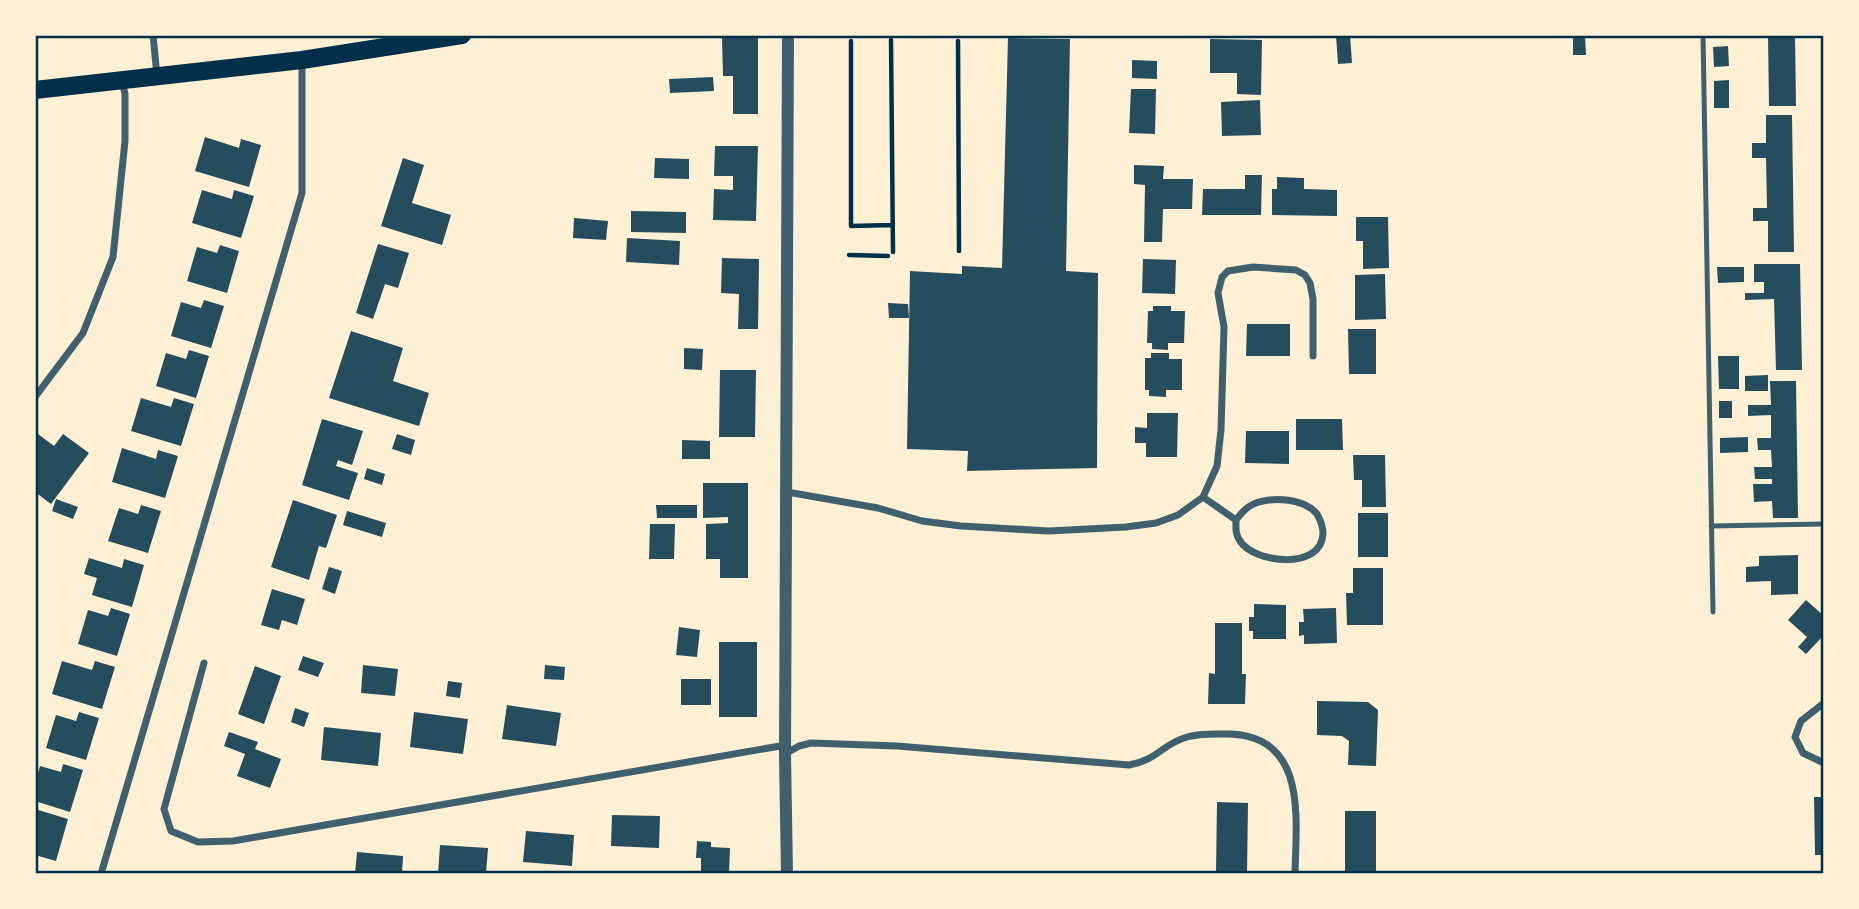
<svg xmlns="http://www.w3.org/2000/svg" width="1859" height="909" font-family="'Crimson Pro',serif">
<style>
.building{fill:#264d5e}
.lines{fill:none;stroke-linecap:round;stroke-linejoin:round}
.path{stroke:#003049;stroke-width:4.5}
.service{stroke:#3f606c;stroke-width:5}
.minor{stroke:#3f606c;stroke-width:7}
.tertiary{stroke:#3f606c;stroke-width:12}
.primary{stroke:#003049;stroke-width:18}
.neatline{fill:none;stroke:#003049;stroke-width:2.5}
</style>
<rect width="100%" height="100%" fill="#fdf0d5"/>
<!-- building -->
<path class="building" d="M1336,35H1350L1352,63L1338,64Z
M1573,35H1585L1586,55H1573Z
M1768,35H1795L1796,106H1769Z
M722,38H758V114H733V76H723Z
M1008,38L1070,39L1066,271L1098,273L1097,468L967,471L968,451L907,449L910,271L962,274V266L1002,268Z
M1210,39L1262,40L1261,95L1237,94V73H1210Z
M1728,46L1729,66L1714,67L1713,47Z
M1132,60L1157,61V79L1132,78Z
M713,77L714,91L670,93L669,79Z
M1729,80V108H1714V81Z
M1131,89H1156L1155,134L1129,133Z
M1260,100L1261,135L1222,136L1221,102Z
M1766,115H1792L1794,252H1768V221H1753V208H1767L1766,158H1752V143H1766Z
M205,137L239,148L241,139L261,145L249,187L195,171Z
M715,146H758L756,221L713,220L714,189L733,190V176H714Z
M403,158L424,165L412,203L451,215L442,245L381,226Z
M655,158L689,159V179L654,178Z
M1134,165L1164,166L1163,179H1193L1192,209H1163L1162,242H1144L1145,185L1134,184Z
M1245,175H1262L1261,215H1202L1203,189H1245Z
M1277,177L1304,178V189L1337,190V216L1272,215V189H1277Z
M202,190L232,199L234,190L254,196L241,238L192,223Z
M631,211L686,212V233L631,232Z
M1356,217H1388L1389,268L1363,269V241H1356Z
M574,218L608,221L606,240L573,238Z
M627,238L680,241L679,265L626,262Z
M378,244L409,253L398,288L385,284L373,319L356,313Z
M220,245L239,251L227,293L187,281L197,247L217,253Z
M722,258L759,259L758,329H738L739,294L721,293Z
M1143,259L1176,260L1175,294L1142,293Z
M1754,264H1800L1802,370H1776L1774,299L1745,300V293H1764V282H1754Z
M1717,267H1744V282L1718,283Z
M1385,274L1386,319L1355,320V275Z
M204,300L224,306L211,348L171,336L181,302L201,308Z
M888,303L908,304L909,318H889Z
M1153,306H1171V311H1185L1184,343H1168V350L1152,349V343H1147L1148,311H1153Z
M1247,324H1290V356H1246Z
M1348,329H1376V374H1349Z
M351,331L403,348L393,381L429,393L419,426L329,398Z
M684,348L703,349L702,370L684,369Z
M189,350L209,356L196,398L156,386L166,353L186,359Z
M1151,353H1169V359H1182V390H1166V397L1149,396V390H1145V358H1151Z
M1718,356H1739V389H1719Z
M720,370H756L755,437H719Z
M1768,375V391H1745V376Z
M1770,381H1796L1798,518H1773L1772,501L1754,502L1753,484H1772V479H1755L1754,467H1772L1771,450H1758L1757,438H1771V415L1748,416V405H1771Z
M141,398L171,407L174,398L194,404L181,446L131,431Z
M1719,401H1732V418H1719Z
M1147,413H1178L1177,457H1146V443H1135V427L1147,428Z
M322,419L363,431L352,465L338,460L336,466L358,473L349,500L302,485Z
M1296,419H1342L1343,450H1296Z
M1246,431H1289V464L1245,463Z
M38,434L54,446L63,434L89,453L51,504L35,492V438Z
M397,434L415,440L411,455L392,449Z
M1748,437V452L1720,453V438Z
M682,440L710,441V459H682Z
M122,448L156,459L158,450L178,456L165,498L112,482Z
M1353,455H1385L1386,507H1362V480H1354Z
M367,468L385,474L382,485L364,479Z
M703,483H748V578H720V559H706V524L728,523V517L703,518Z
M56,499L78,507L73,519L52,511Z
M293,500L337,515L326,548L319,546L309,580L271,567Z
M141,505L161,511L148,553L108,541L119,508L138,514Z
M656,505H697V518H657Z
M347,511L386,523L382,537L343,525Z
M1358,513H1388V557H1358Z
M650,524H675L674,559H649Z
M1798,555V594L1771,595V581L1746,582V567L1759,566V556Z
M89,558L122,568L124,559L144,565L132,607L92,595L97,578L84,574Z
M329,567L342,571L335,594L322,589Z
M1353,568H1383V625H1347L1346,593H1353Z
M272,589L305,599L297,625L282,620L279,630L261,625Z
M1806,600L1824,616V635L1806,654L1798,647L1807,637L1788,620Z
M1254,604L1286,605V639H1253V631H1249V617H1254Z
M111,608L130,614L117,656L78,644L88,610L108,616Z
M1336,608L1337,643L1304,644V635L1299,636V622H1304L1303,609Z
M1215,623H1242V674H1246L1245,704H1208L1209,673L1215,674Z
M679,627L700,630L697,657L676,655Z
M719,642H757V717H719Z
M303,656L324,663L318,677L298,670Z
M62,661L92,670L95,661L115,667L102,709L52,694Z
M363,665L398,669L395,696L361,693Z
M545,665L565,667L564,680L544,679Z
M255,666L281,676L264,724L238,714Z
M681,679H711V705H681Z
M448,681L462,683L460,698L446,696Z
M1317,701L1368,702L1378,710L1376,766L1348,765L1349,741L1342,736L1317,735Z
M507,705L561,713L556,746L502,739Z
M295,708L309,713L304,727L291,722Z
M79,712L99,718L86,760L46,748L56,715L76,721Z
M414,712L468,719L463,754L410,747Z
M324,727L381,733L378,766L321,760Z
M229,732L258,742L255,749L281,759L270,788L237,776L245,754L224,746Z
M63,764L83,770L70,812L35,801V784L40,766L61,772Z
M1814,797H1824V855H1815Z
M1217,802L1248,803L1247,874H1216Z
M35,809L68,819L56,861L35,855Z
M1345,811H1376V874H1345Z
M612,815L660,816L659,848L611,846Z
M526,831L574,835L572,866L523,862Z
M697,841L711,842V847L730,848L729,874H701V858H696Z
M440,845L488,848L486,874H438Z
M357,852L403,856L402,874H355Z"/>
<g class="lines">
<!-- path -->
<path class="path" d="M891,40L893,252
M851,41V226L893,225
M958,41L959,251
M849,255L888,256"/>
<!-- service -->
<path class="service" d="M1703,35L1713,612
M1711,526L1824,524"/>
<!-- minor -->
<path class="minor" d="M153,35L157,76
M35,397L83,333L113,257L125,141V94L122,81
M787,492L878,508L922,521L961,526L1049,531L1126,527L1156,523L1178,515L1203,497L1217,466L1221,430L1224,327L1218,293L1222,277L1228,271L1253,267L1296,270L1305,275L1310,283L1313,299V356
M1203,497L1236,520C1239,516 1243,511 1247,508C1263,495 1303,497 1317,514C1321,521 1323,527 1323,534C1321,571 1254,563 1240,541C1235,534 1236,528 1236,520
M204,663L164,809L171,831L198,842L233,841L786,745
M1824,703L1801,721L1795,737L1803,753L1824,763
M785,754L799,746L811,743L897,746L1129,765C1158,760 1162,744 1187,737C1200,733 1215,734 1229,734C1308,736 1296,819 1295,874
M101,874L302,193V60"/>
<!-- tertiary -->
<path class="tertiary" d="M787,874L785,754L788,35"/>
<!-- primary -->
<path class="primary" d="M35,90L302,60L462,35"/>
</g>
<!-- border -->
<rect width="1859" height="909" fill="none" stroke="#fdf0d5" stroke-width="74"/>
<rect x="37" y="37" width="1785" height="835" class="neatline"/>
</svg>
